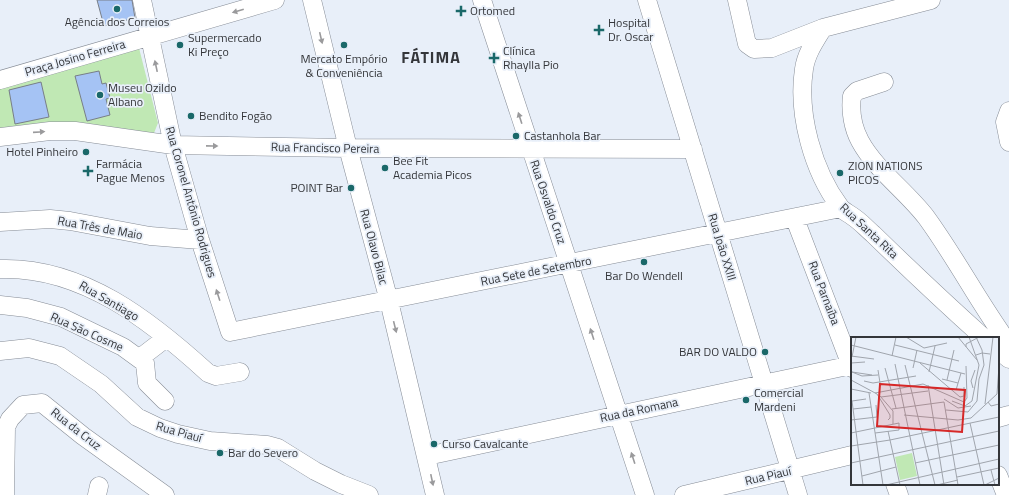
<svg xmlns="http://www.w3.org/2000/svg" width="1009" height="495" font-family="'Titillium Web',sans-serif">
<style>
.green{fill:#c0e8b4}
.building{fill:#a5c3f4;stroke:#787e87}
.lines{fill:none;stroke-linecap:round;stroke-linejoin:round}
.minor-casing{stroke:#868c96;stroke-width:19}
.minor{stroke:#fff;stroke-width:18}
.oneway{fill:#9a9a9c}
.poi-dot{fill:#1a6869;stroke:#e8eff9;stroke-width:1.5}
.labels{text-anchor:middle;stroke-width:3.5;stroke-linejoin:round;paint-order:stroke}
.poi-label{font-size:12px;fill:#34363a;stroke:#e8eff9;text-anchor:start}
.street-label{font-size:12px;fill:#34363a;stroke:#e8eff9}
.district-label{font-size:16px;font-weight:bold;letter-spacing:1px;fill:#34363a;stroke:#e8eff9}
.inset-road{fill:none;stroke:#a0a5ad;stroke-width:1}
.view{fill:#d62828;fill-opacity:0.15;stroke:#d62828;stroke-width:2}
.inset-edge{fill:none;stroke:#34363a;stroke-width:2}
</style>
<rect width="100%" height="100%" fill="#e8eff9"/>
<!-- green -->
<path class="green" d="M139,48L158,123L154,133L93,127L0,130V89Z"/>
<!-- building -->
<path class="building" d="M97,0H132L135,18L104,26Z
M99,71L102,84L106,83L110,98L106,99L110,115L87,121L75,76Z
M41,82L49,117L15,124L9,90Z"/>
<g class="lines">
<defs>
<path id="minor" d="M142,0L173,145L200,240L230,332L841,208
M312,0L348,148L389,301L435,495
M482,0L645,495
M647,0L798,495
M737,0L747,44L754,49L772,48L823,28L931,0
M823,28C815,41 806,54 804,69C797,114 813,171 840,207C843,211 848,213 852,216C860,221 866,228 873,234C909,269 946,304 984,338
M0,80L275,0
M884,82L857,91L852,96C850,111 853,128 860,141C875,169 906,191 926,217C956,258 979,303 1009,344
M1009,111L1005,122L1009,142
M0,137L50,131H75L173,145L348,148L693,149
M795,219L852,368
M0,222L50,219L70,221L150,236L200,240
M0,269C82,266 151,321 208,373L216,376L240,372
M0,305L27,308L61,317L123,347L145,363L147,383L165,401
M998,350L1009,359
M0,351L29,348L60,356L101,384L137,417L160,428L178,434L210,441L267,445L278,448L315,471L341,484L369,495
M140,358L166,338
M998,418L1009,415
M427,456L852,365
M998,475L1006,495
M895,484L899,495
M5,495L6,427L10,419L23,405L42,403L83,436L165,495
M97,495L99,486
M684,495L852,455"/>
</defs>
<!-- minor casing -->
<use href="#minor" class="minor-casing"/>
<!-- minor -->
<use href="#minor" class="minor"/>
</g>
<!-- one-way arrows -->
<defs><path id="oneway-solid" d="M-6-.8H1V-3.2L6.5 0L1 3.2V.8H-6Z"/></defs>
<g class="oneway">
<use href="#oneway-solid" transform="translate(238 11) rotate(164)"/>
<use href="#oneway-solid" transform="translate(321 38) rotate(77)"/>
<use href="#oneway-solid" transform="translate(156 66) rotate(-102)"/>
<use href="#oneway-solid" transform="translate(520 118) rotate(-108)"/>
<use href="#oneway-solid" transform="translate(39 132) rotate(-4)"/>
<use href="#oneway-solid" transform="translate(212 146) rotate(1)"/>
<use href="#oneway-solid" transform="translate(218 295) rotate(-108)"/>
<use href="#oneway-solid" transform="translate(395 327) rotate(76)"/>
<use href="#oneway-solid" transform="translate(592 334) rotate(-108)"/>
<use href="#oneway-solid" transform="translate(633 458) rotate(-108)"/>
<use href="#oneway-solid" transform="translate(432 480) rotate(78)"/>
</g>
<!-- markers -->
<g class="poi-dot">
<circle cx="117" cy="9" r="4"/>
<path d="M459 5h4v4h4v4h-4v4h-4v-4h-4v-4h4z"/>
<path d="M597 24h4v4h4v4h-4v4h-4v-4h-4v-4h4z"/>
<circle cx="180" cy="45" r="4"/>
<circle cx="344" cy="45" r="4"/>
<path d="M492 52h4v4h4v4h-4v4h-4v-4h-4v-4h4z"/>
<circle cx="100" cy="95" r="4"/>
<circle cx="191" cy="116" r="4"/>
<circle cx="516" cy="136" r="4"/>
<circle cx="86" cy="152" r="4"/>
<circle cx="385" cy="168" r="4"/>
<path d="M86 165h4v4h4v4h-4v4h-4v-4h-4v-4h4z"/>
<circle cx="840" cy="173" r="4"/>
<circle cx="351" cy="188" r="4"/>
<circle cx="644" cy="262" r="4"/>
<circle cx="765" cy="352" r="4"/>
<circle cx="746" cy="400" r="4"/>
<circle cx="434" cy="444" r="4"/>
<circle cx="220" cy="453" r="4"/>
</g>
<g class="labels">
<!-- poi labels -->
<g class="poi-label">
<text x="470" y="15">Ortomed</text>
<text x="117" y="26" text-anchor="middle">Agência dos Correios</text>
<text x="608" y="27">Hospital<tspan x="608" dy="14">Dr. Oscar</tspan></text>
<text x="188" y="42">Supermercado<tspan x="188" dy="14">Ki Preço</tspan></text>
<text x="503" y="55">Clínica<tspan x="503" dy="14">Rhaylla Pio</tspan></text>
<text x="344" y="63" text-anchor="middle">Mercato Empório<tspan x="344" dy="14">&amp; Conveniência</tspan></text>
<text x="108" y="92">Museu Ozildo<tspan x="108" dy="14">Albano</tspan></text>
<text x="199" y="120">Bendito Fogão</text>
<text x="524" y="140">Castanhola Bar</text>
<text x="78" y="156" text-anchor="end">Hotel Pinheiro</text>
<text x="393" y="165">Bee Fit<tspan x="393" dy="14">Academia Picos</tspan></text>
<text x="96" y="168">Farmácia<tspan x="96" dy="14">Pague Menos</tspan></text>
<text x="848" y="170">ZION NATIONS<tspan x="848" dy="14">PICOS</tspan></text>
<text x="343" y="192" text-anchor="end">POINT Bar</text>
<text x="644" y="280" text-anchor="middle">Bar Do Wendell</text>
<text x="757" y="356" text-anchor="end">BAR DO VALDO</text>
<text x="754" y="397">Comercial<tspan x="754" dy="14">Mardeni</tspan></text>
<text x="442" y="448">Curso Cavalcante</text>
<text x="228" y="457">Bar do Severo</text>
</g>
<!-- street labels -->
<g class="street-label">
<text transform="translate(75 58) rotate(-16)" y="4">Praça Josino Ferreira</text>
<text transform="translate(325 148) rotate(1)" y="4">Rua Francisco Pereira</text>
<text transform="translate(191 202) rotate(74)" y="4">Rua Coronel Antônio Rodrigues</text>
<text transform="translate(548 202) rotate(71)" y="4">Rua Osvaldo Cruz</text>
<text transform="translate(100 228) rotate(10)" y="4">Rua Três de Maio</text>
<text transform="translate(869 231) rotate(43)" y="4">Rua Santa Rita</text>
<text transform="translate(374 247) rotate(75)" y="4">Rua Olavo Bilac</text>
<text transform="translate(722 247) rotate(73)" y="4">Rua João XXIII</text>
<text transform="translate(536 271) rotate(-11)" y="4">Rua Sete de Setembro</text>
<text transform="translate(824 293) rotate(69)" y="4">Rua Parnaíba</text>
<text transform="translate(109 301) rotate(30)" y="4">Rua Santiago</text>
<text transform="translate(87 332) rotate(24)" y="4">Rua São Cosme</text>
<text transform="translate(639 410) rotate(-12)" y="4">Rua da Romana</text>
<text transform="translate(76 429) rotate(38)" y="4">Rua da Cruz</text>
<text transform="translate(179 432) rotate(16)" y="4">Rua Piauí</text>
<text transform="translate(768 476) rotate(-13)" y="4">Rua Piauí</text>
</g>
<!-- district labels -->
<g class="district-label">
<text x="431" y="63">FÁTIMA</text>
</g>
</g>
<!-- overview -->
<g transform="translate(851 337)">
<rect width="148" height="148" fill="#e8eff9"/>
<path d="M61,116L66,139L49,143L44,120Z" fill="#c0e8b4"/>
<path class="inset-road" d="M55,0L73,11L96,6M107,0L126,23M0,8L114,37M44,8L108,24M115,10V7L128,0M125,18L131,16L139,17M0,19L23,22M41,19L45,0M1,20L5,0M0,26L14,25M69,26L109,60L113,59V50M44,27L69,148M54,28L84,148M34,31L45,71M62,31L66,13M27,33L29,46M78,35L84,9M21,38L1,35L11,39L27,38M91,42L107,46M0,43L26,57L39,78V81L37,83M96,43L103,13M13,44L22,46L65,39M77,48L93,148M122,51L120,44L124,33M0,52L20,56M105,53L110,36M18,56L32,148M24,56L72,47L113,65L116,61L115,29M29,59L42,74V87M30,60L77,54M93,62L107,71L120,69M101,64L114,69L121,64L128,28L118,0M137,65L140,69L148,67M134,67L142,0M2,72L20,70M41,72L93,65L107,148M95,73L117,75L126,64L128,42L133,28L131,13L125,0M53,78L107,83L120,81L146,57L148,29M0,83L26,80L25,68M119,86L133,148M37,94L49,148M0,96L48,86V93L24,96M0,109L39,103L148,80M0,126L148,94M64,126L148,108M140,133L144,148M11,139L45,130M106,140L148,131M12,148L1,64L15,62M35,148L148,122M86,148L107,143M134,148L148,141"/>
<path class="view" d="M29,47L114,53L111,95L26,89Z"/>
<rect width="148" height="148" class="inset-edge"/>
</g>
</svg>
